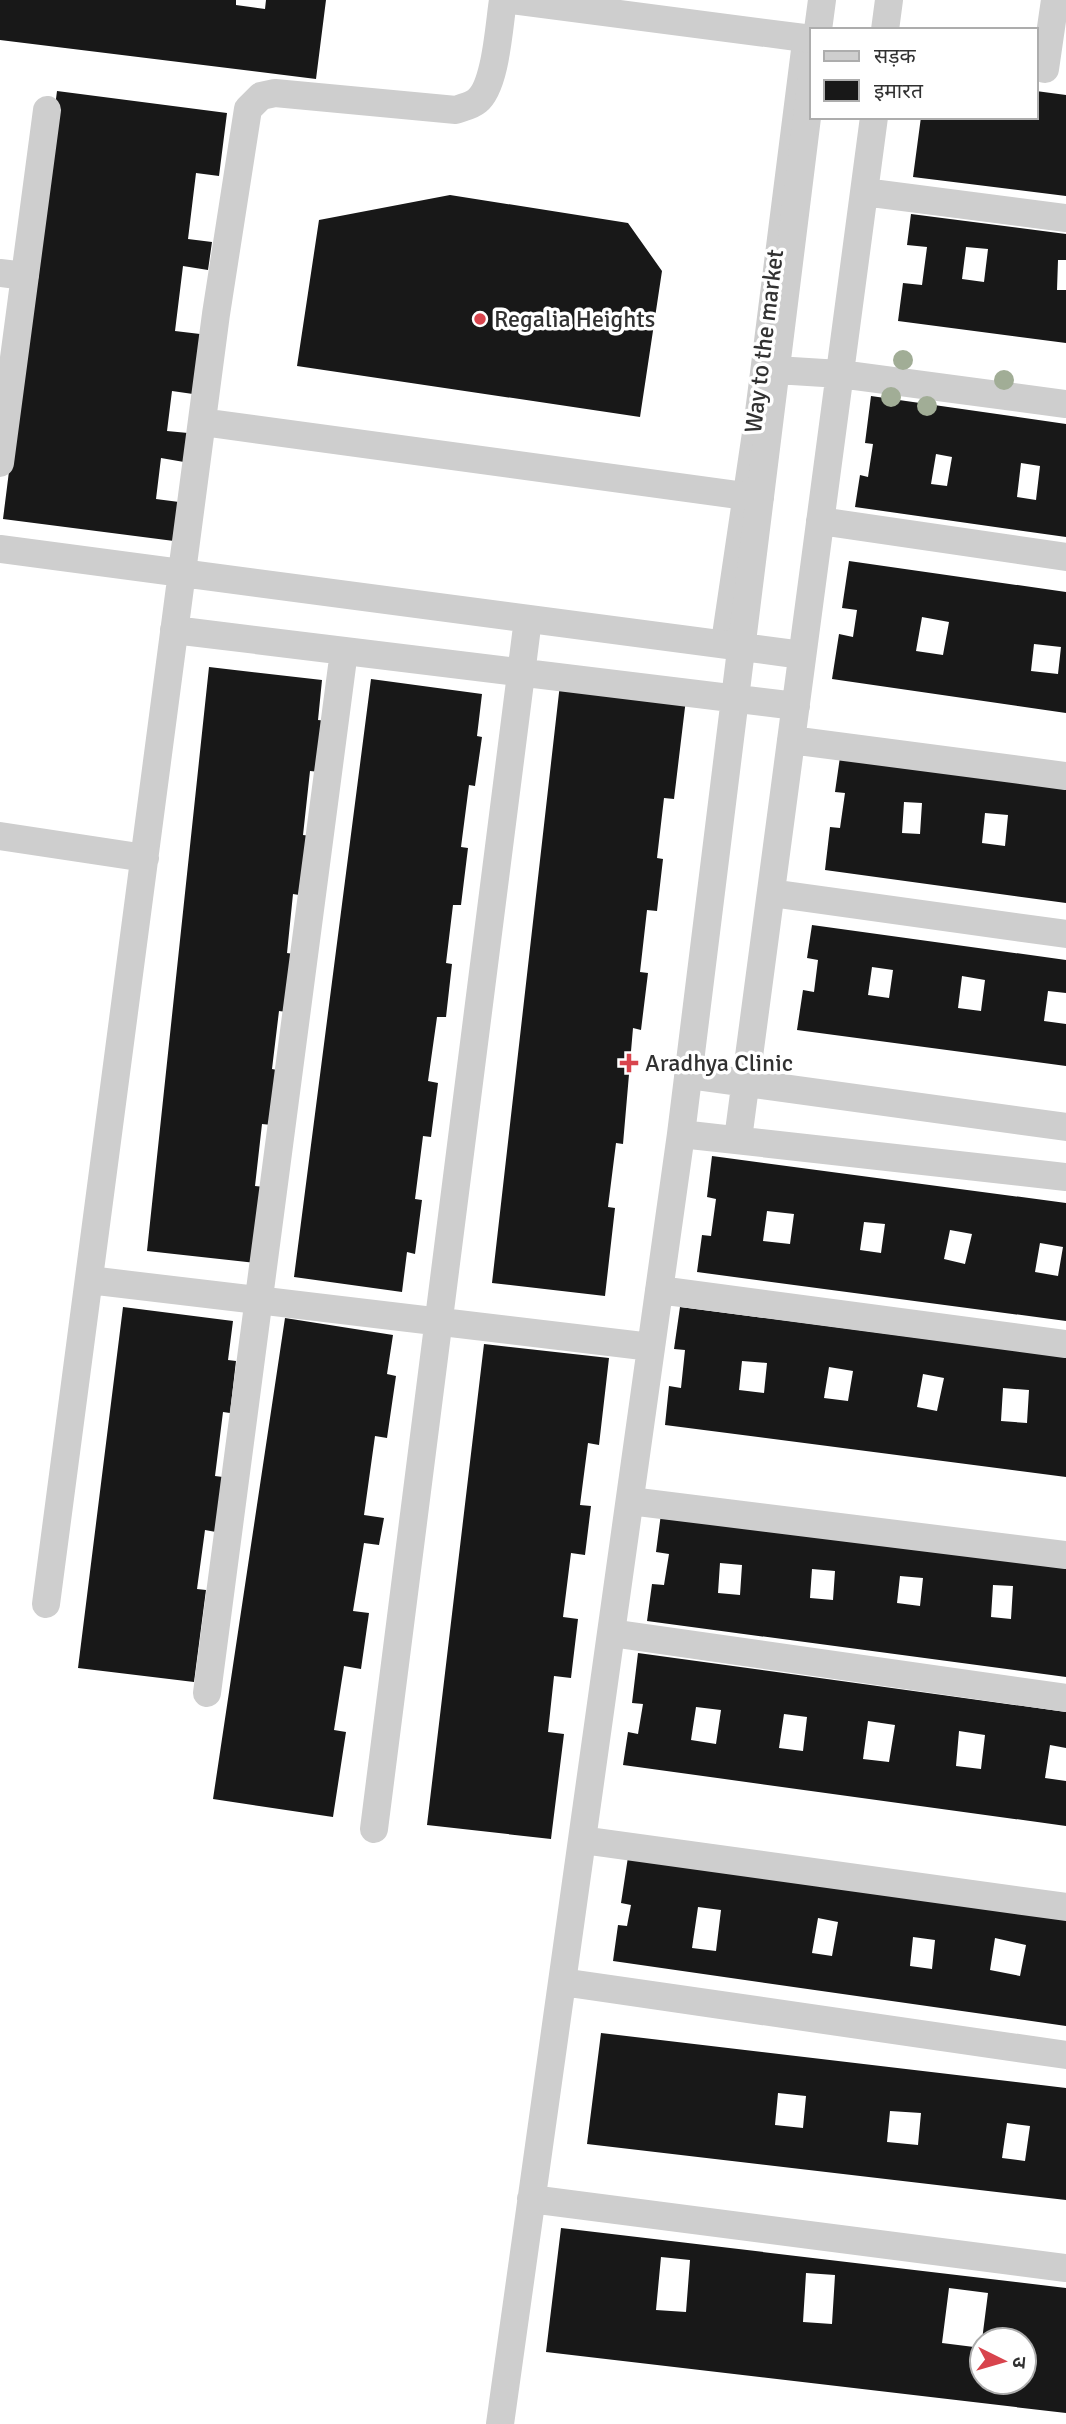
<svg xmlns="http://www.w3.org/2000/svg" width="1066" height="2424" font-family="Signika,'Noto Sans Devanagari',sans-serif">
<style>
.building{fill:#181818;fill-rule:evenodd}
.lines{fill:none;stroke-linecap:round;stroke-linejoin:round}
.pedestrian{stroke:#cecece;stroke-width:21}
.minor{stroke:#cecece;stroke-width:28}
.tree{fill:#a1ad96}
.poi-dot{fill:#d8444d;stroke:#fff;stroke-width:2.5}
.labels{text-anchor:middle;stroke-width:7;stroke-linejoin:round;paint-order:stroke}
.poi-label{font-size:24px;fill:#313131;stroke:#fff;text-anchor:start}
.street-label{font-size:24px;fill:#313131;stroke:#fff}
</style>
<rect width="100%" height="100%" fill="#fff"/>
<!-- building -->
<path class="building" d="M0,0H236V5L265,9L266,0H326L316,79L0,40Z
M57,91L227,113L219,176L196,173L188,239L212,242L208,270L183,266L175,331L200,334L193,394L172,391L167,431L188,433L184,462L161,458L156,499L179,502L174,541L3,519Z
M1036,91L1066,95V196L913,177L921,117H1036Z
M450,195L628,223L662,271L640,417L297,366L319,220Z
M911,214L1066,234V260H1058L1057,290H1066V343L898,321L903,283L922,285L927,247L907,245ZM966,247L988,249L984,282L962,279Z
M871,396L1066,424V537L855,507L860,475L868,477L873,444L865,443ZM936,454L952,457L947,486L931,484ZM1021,463L1040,466L1036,500L1017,497Z
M849,561L1066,592V713L832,679L839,634L853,637L857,610L842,608ZM922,617L949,622L943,655L916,651ZM1034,644L1061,647L1058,674L1031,671Z
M209,667L322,680L318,720L327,721L321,772L310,771L303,835L311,836L305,896L293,894L287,953L294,954L287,1012L279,1011L272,1069L277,1070L272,1125L262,1124L255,1186L265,1187L257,1263L147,1251Z
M371,679L482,694L477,736L482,737L475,786L469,785L461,847L468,848L461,905H453L446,963L452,964L446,1017H437L428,1081L438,1083L431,1137L423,1136L415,1199L422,1200L415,1254L407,1252L402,1292L294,1277Z
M560,684L686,699L674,799L664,798L657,858L663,859L657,911L647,910L640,972L648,973L641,1030L633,1028L623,1144L616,1143L608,1207L615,1208L605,1296L492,1283Z
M840,757L1066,787V903L825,870L830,827L840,828L845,793L835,792ZM904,802L922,803L920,834L902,833ZM985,813L1008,815L1005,846L982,843Z
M812,925L1066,960V993L1048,991L1044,1021L1066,1024V1066L797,1030L803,990L814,992L818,960L807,958ZM872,967L893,970L889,998L868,995ZM962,976L985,980L981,1011L958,1008Z
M712,1156L1066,1203V1321L697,1272L702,1235L711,1236L716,1199L707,1197ZM767,1211L794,1214L790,1244L763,1241ZM864,1222L885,1224L881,1253L860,1250ZM950,1230L972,1234L965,1264L944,1259ZM1040,1243L1063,1247L1058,1276L1035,1272Z
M123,1307L233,1321L228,1360L236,1361L230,1413L223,1412L215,1476L223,1477L216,1532L205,1530L197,1589L206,1590L194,1682L78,1668Z
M680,1307L1066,1357V1477L665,1425L669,1386L681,1388L685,1350L674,1349ZM742,1361L767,1363L764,1393L739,1390ZM829,1367L853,1371L848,1401L824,1398ZM923,1374L944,1378L937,1411L917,1407ZM1003,1388L1029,1390L1027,1423L1001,1421Z
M285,1318L393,1335L387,1374L396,1376L387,1438L375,1436L364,1515L384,1518L379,1545L364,1543L353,1611L369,1613L361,1669L344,1666L334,1730L346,1732L333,1817L213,1799Z
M484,1344L609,1358L599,1445L588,1443L580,1505L591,1506L585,1555L571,1553L563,1617L578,1619L571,1678L554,1676L548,1732L564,1734L551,1839L427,1825Z
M662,1506L1066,1560V1677L647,1621L652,1584L664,1585L669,1554L656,1552ZM720,1563L742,1565L740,1595L718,1593ZM812,1569L835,1571L833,1600L810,1598ZM900,1576L923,1578L920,1606L897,1603ZM993,1585L1013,1586L1011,1619L991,1617Z
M638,1653L1066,1712V1748L1050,1745L1045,1778L1066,1781V1826L623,1765L628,1732L638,1734L643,1704L632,1703ZM696,1707L721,1710L716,1744L691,1740ZM784,1714L807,1717L803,1751L779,1748ZM868,1721L895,1725L889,1762L863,1759ZM959,1731L985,1735L981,1769L956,1766Z
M628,1857L1066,1918V2026L613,1961L618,1925L627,1926L631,1905L621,1903ZM698,1907L721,1910L716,1951L692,1948ZM818,1918L838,1922L832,1956L812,1953ZM913,1937L935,1940L932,1969L910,1966ZM995,1938L1026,1945L1020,1976L990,1970Z
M601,2033L1066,2088V2200L587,2144ZM778,2093L806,2096L803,2128L775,2125ZM890,2111L921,2113L918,2145L887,2142ZM1007,2123L1030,2126L1025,2161L1002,2158Z
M561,2228L1066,2288V2413L546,2352ZM661,2257L690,2260L686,2312L656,2310ZM806,2273L835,2275L832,2324L803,2322ZM949,2288L988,2293L982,2340H1024V2382H982V2348L942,2343Z"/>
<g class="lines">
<!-- pedestrian -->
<path class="pedestrian" d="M721,645L755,416L803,38"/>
<!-- minor -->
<path class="minor" d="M512,0L812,39
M818,30L822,0
M885,30L889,0
M1045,69L1055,0
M864,192L1066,218
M0,273L25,276
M776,370L840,374L1066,404
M202,422L760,498
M0,463L47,110
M820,521L1066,557
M0,549L802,655
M174,630L796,706
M791,740L1066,776
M0,836L145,858
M771,893L1066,934
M688,1075L1066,1127
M681,1134L1066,1177
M738,1139L874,117
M89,1280L651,1347
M659,1290L1066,1344
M630,1501L1066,1555
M46,1604L216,314L248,109L261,96L275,93L456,110C463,107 471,106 477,101C496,86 499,25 503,0
M611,1633L1066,1698
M207,1693L344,651
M374,1829L528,619
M582,1840L1066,1907
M562,1982L1066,2055
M531,2199L1066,2268
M500,2424L681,1134L812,77"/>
</g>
<!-- trees -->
<g class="tree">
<circle cx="903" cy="360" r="10"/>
<circle cx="1004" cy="380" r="10"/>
<circle cx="891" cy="397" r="10"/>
<circle cx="927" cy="406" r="10"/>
</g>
<!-- markers -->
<g class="poi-dot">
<circle cx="480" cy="319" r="7"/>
<path d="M625.5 1052.5h7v7h7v7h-7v7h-7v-7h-7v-7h7z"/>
</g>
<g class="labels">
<!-- poi labels -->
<g class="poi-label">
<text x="494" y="327">Regalia Heights</text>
<text x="645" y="1071">Aradhya Clinic</text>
</g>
<!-- street labels -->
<g class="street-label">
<text transform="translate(764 341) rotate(-83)" y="8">Way to the market</text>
</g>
</g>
<!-- legend -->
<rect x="810" y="28" width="228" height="91" fill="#ffffff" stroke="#adadad" stroke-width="2"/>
<rect x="824" y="51" width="35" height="10" fill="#cecece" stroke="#adadad" stroke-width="2"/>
<text x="874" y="63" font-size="21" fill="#313131">सड़क</text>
<rect x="824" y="80" width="35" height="21" fill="#181818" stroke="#adadad" stroke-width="2"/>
<text x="874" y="98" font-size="21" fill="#313131">इमारत</text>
<!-- north arrow -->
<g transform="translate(1003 2361) rotate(95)"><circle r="33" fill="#ffffff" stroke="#adadad" stroke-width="2"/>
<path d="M0-5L12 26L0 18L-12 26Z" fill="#d8444d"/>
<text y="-10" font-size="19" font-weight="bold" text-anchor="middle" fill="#313131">उ</text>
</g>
</svg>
